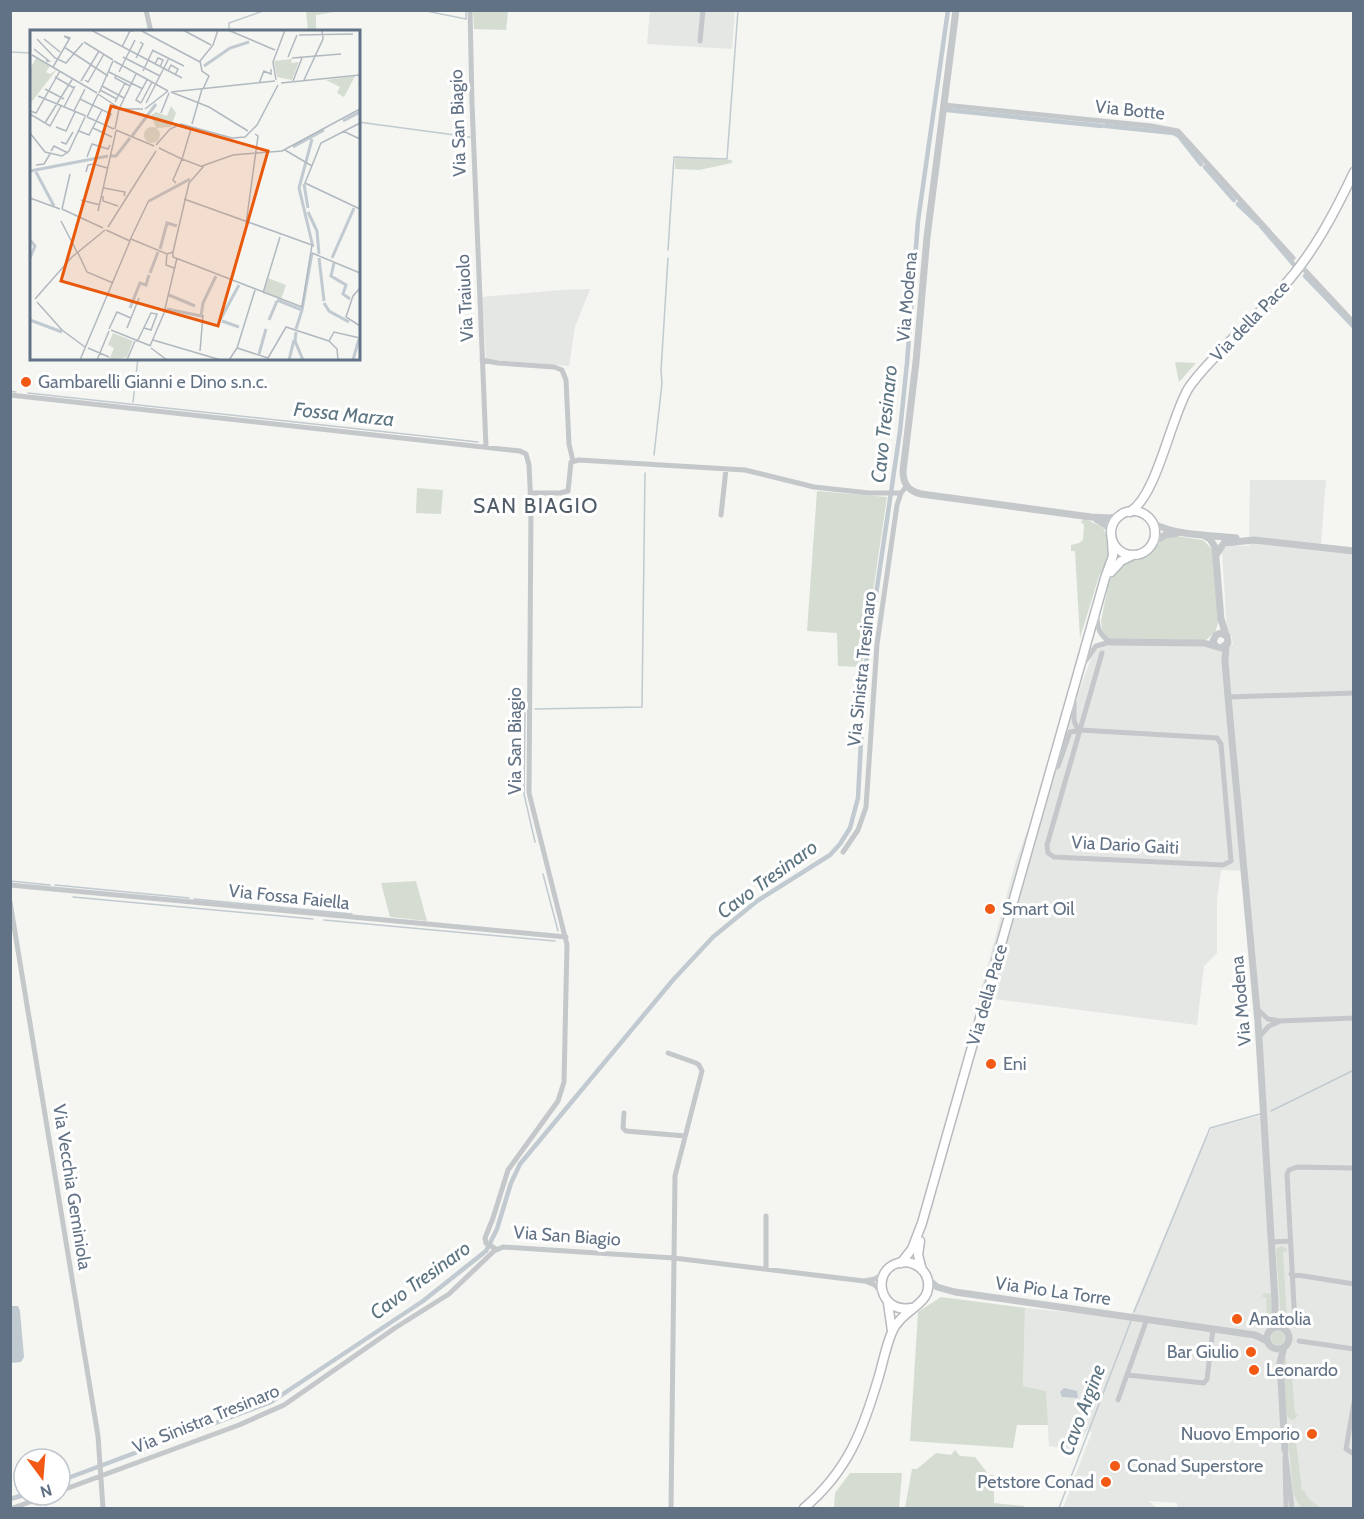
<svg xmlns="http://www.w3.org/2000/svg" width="1364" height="1519" font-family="Cabin,sans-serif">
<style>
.built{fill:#e5e7e4}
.green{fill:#d5ddd2}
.water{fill:#c0cad0}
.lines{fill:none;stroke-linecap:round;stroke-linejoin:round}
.stream{stroke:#c0cad0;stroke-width:1.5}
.canal{stroke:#c0cad0;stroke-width:4.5}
.primary-casing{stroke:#b7bbbf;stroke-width:11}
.minor{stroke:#c4c8cb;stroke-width:5}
.tertiary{stroke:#c4c8cb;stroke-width:7}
.primary{stroke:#fff;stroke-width:8}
.poi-dot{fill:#f15915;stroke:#fff;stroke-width:2}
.labels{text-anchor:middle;stroke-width:6;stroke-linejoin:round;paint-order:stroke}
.street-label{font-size:18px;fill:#627285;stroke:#fff}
.poi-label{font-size:18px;fill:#627285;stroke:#fff;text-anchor:start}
.water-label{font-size:20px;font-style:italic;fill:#5d7582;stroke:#fff}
.quarter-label{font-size:21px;letter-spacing:1.5px;fill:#505c69;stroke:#fff}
.inset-river{fill:none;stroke:#c0cad0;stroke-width:3}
.inset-road{fill:none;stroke:#b1b9c0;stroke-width:1.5}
.view{fill:#e8590c;fill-opacity:0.15;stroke:#e8590c;stroke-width:3}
.inset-edge{fill:none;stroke:#627285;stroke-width:3}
</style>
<rect width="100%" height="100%" fill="#f5f5f1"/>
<!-- built -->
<path class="built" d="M650,11H735L732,49L647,44Z
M590,289L575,327L569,366L493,360L486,358L482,297L560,290Z
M1250,480H1326L1321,544L1354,548L1353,1508H1178L1177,1503L1149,1501L1156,1508H1063L1092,1432L1087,1431L1074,1450L1049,1446L1046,1391L1023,1386L1025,1308L1130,1318L1200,1150L1212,1128L1267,1114L1244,871L1221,870L1217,900V953L1204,966L1197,1025L979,997L1016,861L1093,653L1100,646L1112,645H1233L1232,637L1227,630L1222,551L1229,545L1249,546Z"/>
<!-- green -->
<path class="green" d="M306,11V10L340,11L316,15V32L308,31Z
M473,11H508L506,30L474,29Z
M677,157L732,160V163L699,170L675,169V159Z
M1175,362L1196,363L1179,382Z
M417,488L443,490L441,514L416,513Z
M817,491L887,497L862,667L838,666L837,633L807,631Z
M1083,518L1103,527L1109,544V558L1099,576L1080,638L1075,551H1071V545L1079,543L1083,540L1084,524L1081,523Z
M1176,536L1203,540L1212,549L1219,621L1215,632L1206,640L1109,639L1103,635L1101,621L1109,582L1115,572L1127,562L1149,555L1164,538Z
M416,881L427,921L390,917L381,883Z
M1281,1246L1286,1248L1287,1251L1283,1252L1287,1318H1281L1276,1252L1277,1248Z
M1264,1293L1271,1294L1273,1318L1267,1319L1266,1297H1262Z
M941,1297L1025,1308L1023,1386L1046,1391L1048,1425H1017L1013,1448L910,1441L918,1312Z
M1271 1338a7 7 0 1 1 14 0a7 7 0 1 1-14 0Z
M1283,1358H1286L1287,1369H1290L1295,1374L1292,1376L1295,1414L1298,1415L1294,1420L1290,1419L1286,1415Z
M1295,1427L1299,1432L1295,1433L1302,1491H1305L1308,1498L1320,1508H1301L1293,1494L1288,1435L1291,1429Z
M955,1450L960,1456L975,1457L989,1475H994V1503L1024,1506V1508H905L912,1469H917L936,1453L951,1455Z
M850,1473H902L899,1508H834L835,1493Z"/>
<!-- water -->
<path class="water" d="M11,1306H18L20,1311L24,1357L21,1362L11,1363Z
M1064,1388L1077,1391L1078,1397L1077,1398L1062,1397L1060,1392Z"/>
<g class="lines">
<!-- stream -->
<path class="stream" d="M421,10L466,19V10
M229,32V23L266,10
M10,52L32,53
M358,122L470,137
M668,250L674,157L727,159L738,10
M10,391L16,392
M28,393L478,442
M133,402L138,358
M654,455L662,383L661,371L668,258
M535,709L642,707L645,473
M525,712L524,794L535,842
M543,874L558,931
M10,881L50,885
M55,885L189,898
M73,897L313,919
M194,899L352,914
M324,920L555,941
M1271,1111L1354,1070
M1134,1312L1210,1128L1260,1114
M1059,1508L1131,1321"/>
<!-- canal -->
<path class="canal" d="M947,110L1102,126
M1106,126L1174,133L1179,136L1201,164
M1205,167L1234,200
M1238,204L1258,223
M1261,226L1295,266
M1305,276L1354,327
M60,1481L271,1402L423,1301L486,1251L497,1229L511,1183L520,1164L673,980L713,937L757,901L830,855L840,844L850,828L858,798L864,685L867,656L900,431L907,363L918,221L948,10
M10,1499L24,1495"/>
<defs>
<path id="primary" d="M1111 533a22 22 0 1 1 44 0a22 22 0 1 1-44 0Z
M1130,512C1157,495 1170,420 1188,389C1199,372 1214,359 1227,344C1246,326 1264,308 1282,288C1313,254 1334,214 1354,172
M1111,572L1121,561L1133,555
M920,1241L918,1255L922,1270
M901,1263L912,1249L922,1223L1105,578L1113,556L1112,541
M888,1303L892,1331
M804,1508C848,1471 863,1430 879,1376C883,1362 886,1346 892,1332C900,1312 927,1305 928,1288C930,1271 914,1259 898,1263C870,1271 880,1314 911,1308"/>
</defs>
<!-- primary casing -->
<use href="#primary" class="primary-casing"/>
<!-- minor -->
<path class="minor" d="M146,10L151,32
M470,10L472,103L486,447
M700,41L703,10
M944,105L1151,126L1178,131L1293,258
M1301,266L1354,323
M482,360L498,363L554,367L562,370L566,380L569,444L573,461
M10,395L520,451L526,454L529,465L531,507L529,793L567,945L564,1082L558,1101L508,1170L493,1218L485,1238L486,1243L496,1249
M530,493H560L568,491L571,462L579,460L745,470L814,487L869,493H901
M721,515L726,469
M1084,663L1096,646L1110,642C1099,635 1097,627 1097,614
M1228,697L1354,693
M1080,730L1217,738L1221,744L1231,861L1223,865L1054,857L1048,853L1047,845L1102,653
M1051,770L1058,766L1070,732L1080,730C1069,721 1077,710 1073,697
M843,852L858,830L866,807L877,644L897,505L901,493L906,487
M10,885L566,937
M10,902L98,1436L103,1508
M1257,1009L1268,1019L1280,1021L1354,1018
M1259,1037L1269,1026L1278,1022
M668,1053L696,1063L699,1065L702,1071L675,1176L674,1258L864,1281L875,1279L884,1273
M624,1113L623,1128L626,1131L685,1136
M766,1216V1269
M1272,1242L1289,1241
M1291,1274L1354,1284
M865,1281L875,1285L882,1293
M1295,1325L1287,1174L1289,1170L1297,1167L1354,1168
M1299,1341L1354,1349
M1127,1375L1204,1383L1207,1379L1213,1329
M1118,1400L1147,1319
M1354,1402L1346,1449L1354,1454
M1285,1450L1292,1508
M1285,1457L1286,1508
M60,1491L239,1425L284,1405L395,1328L449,1294L494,1251L503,1247L674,1258L671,1508
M13,1508L49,1495"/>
<!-- tertiary -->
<path class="tertiary" d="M956,10L927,237L916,362L903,471C903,484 908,491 921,494L1091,517L1110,518L1120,516
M1096,519L1106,525L1111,532
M1152,523C1177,536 1209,535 1236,538
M1203,535L1210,539L1215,547L1221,619L1226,635
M1152,543L1165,535L1178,533
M1216,555L1224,543L1254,540L1354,551
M1110,642L1204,643L1221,648L1228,643L1227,636L1221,633L1216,635L1213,641L1215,645
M1226,645L1225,661L1228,697L1258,1022L1275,1302V1319L1272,1328
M928,1279L937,1287L955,1292L1255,1335L1267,1341
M1267 1338a11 11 0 1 1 22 0a11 11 0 1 1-22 0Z
M1284,1347L1280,1363L1285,1450"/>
<!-- primary -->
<use href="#primary" class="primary"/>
</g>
<!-- markers -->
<g class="poi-dot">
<circle cx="26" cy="382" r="6"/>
<circle cx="990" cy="909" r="6"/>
<circle cx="991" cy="1064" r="6"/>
<circle cx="1237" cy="1319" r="6"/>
<circle cx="1251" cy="1352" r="6"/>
<circle cx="1254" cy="1370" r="6"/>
<circle cx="1312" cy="1434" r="6"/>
<circle cx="1115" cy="1466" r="6"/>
<circle cx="1106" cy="1482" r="6"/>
</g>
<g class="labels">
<!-- street labels -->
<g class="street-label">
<text transform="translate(1130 110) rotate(6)" y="6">Via Botte</text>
<text transform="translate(458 123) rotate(-92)" y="6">Via San Biagio</text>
<text transform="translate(907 297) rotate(-85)" y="6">Via Modena</text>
<text transform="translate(465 298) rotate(-93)" y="6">Via Traiuolo</text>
<text transform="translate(1250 321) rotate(-46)" y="6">Via della Pace</text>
<text transform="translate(862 669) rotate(-84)" y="6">Via Sinistra Tresinaro</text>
<text transform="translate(515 741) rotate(-90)" y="6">Via San Biagio</text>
<text transform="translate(1125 845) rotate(3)" y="6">Via Dario Gaiti</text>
<text transform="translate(289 897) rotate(6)" y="6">Via Fossa Faiella</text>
<text transform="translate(987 995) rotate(-74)" y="6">Via della Pace</text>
<text transform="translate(1241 1001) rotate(-95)" y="6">Via Modena</text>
<text transform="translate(72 1187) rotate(81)" y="6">Via Vecchia Geminiola</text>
<text transform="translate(567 1236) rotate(4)" y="6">Via San Biagio</text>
<text transform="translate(1053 1291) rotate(8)" y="6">Via Pio La Torre</text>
<text transform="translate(206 1419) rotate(-22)" y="6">Via Sinistra Tresinaro</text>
</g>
<!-- poi labels -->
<g class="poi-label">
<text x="38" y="388">Gambarelli Gianni e Dino s.n.c.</text>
<text x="1002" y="915">Smart Oil</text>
<text x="1003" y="1070">Eni</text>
<text x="1249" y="1325">Anatolia</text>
<text x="1239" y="1358" text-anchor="end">Bar Giulio</text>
<text x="1266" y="1376">Leonardo</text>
<text x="1300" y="1440" text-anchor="end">Nuovo Emporio</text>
<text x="1127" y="1472">Conad Superstore</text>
<text x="1094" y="1488" text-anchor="end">Petstore Conad</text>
</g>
<!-- water labels -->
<g class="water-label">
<text transform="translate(344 414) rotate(6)" y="7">Fossa Marza</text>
<text transform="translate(884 424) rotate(-84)" y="7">Cavo Tresinaro</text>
<text transform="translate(767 879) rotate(-36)" y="7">Cavo Tresinaro</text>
<text transform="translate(420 1280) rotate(-36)" y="7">Cavo Tresinaro</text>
<text transform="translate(1082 1410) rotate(-69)" y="7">Cavo Argine</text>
</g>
<!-- quarter labels -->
<g class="quarter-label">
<text x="536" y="513">SAN BIAGIO</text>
</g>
</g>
<!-- overview -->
<g transform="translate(30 30)">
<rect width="330" height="330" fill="#f5f5f1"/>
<path d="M6,28L20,36L16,42L20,44L27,39L0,74V39ZM262,29L261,33L269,32L262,50L247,47L244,31ZM325,46L314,67L307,63L310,57L296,50ZM141,76L146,83L141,97L126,98L121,85L126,82L137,86ZM114 105a8 8 0 1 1 16 0a8 8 0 1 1-16 0ZM238,248L256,255L251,269L233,263ZM83,303L103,311L97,327L79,330L84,318L78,315Z" fill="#d5ddd2"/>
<path class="inset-river" d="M174,36L200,18L219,12M313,91L330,82M102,106L126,74M282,109L269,158L283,217M263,117L294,100M81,126H86L100,108M0,141L78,126M6,142L24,176M274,154L278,178M119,171L160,149M278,182L287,201L289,224M0,210L5,216L0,228M130,219L137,193L147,196M289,228L294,271M302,228L324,178M304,233L301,246L316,255L313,264L320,269M120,243L128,222M139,265L165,276M247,270L272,280L266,299M294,273L299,281L319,292M100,278L110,253L116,255L119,245M137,279L171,286L173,273L186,246M272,280L282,223M0,290L32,302M190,290L209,255M239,290L247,271M192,291L209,297M266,302L265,311L273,330M229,324L236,299M259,330L264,310M323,330L329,309"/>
<path class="inset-road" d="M61,0L152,48M110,0L170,32M153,0L181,15M198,0L245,20M269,5L323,4M7,9L25,28L36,33L53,13M14,9L30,22M54,12L83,30M34,17L78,46M92,17L100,1L109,0M4,19L19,31H16M122,20L154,36M2,25L67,63M93,27L130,46M258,27L267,5M106,28L113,14L110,12M262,28L311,24M84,31L138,61M125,34L128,28L133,30L130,37M23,37L40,8L34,6L39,9M113,41L123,20M138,41L141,35L148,39L145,45M79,42L113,59M89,42L105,10M86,45L85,48L100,56M25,47L44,58M55,50L58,52L74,24M246,50L243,32L255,0M274,50L293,9L292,0M51,51L69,21M263,51L272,28M229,53L234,41L241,44V39M251,53L330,45M72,56L94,68M15,59L34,69M173,59L179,46L172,41L170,31L183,15L188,0M70,60L87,69M141,62L179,77L218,101M141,62L245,51M69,63L83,31M68,64L89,78M8,66L56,86M50,69L81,84L72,103M85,72L95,53M111,73L106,70L117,50M111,73L122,52M116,73L139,28M34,77L45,56M90,77L106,44M91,79H113M115,79L138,61M0,81L6,83L30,41M44,81L55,59M131,83L139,63M0,84L20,96L31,76M57,87L84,99M57,87L68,64M15,93L43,48M330,93L291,113L275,153L330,179M162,94L172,59M26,97L36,101L45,82M63,98L82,107M85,99L89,79M86,100L124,116M49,101L59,105L72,80M313,101L330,109M0,103L15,122L32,126L39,121L55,87M31,112L36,114L43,102M126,115L140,99L151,94L202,108L215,107L227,95L248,55M129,118L152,129L143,150L146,153M255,120L282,136M21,121L24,116L38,123M57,127L62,114L78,119L80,115M6,135L14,134L20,124M172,136L203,125L252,121L330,79M56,142L58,135L64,134L77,138M74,158L95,162L94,166M73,166V171L88,176M0,168L30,179M51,170L70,175M32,179L73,198M32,179L40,144M68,181L86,101M31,191L47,222M216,194L228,106L225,104M78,197L126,121M101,209L137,224L143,222M100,210L119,170M143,222V227L272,277L282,215L154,169M143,222L159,153L173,137L152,129L161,99M48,223L57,242L83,253M282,223L330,243M137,224L136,235L144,238M330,258L323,266L316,287L330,296M233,263L250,207M5,269L42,227L75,200M7,272L32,300L55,317M97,298L109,268M79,299L87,282L101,288M81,300L121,316M123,310L191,330M299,311L304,302L330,308M299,311L307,319L308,330M107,312L121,283L127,284L121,300L114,298M120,316L134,283L147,228M58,318L79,327M121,318L137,330M207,318L225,260M170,321L173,285M50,330L100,211L76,200M67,330L79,301M97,330L105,311M199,330L207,318L238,328L256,297L299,311"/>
<path class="view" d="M81,76L238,121L188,296L31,251Z"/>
<rect width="330" height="330" class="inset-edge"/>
</g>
<!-- border -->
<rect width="1364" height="1519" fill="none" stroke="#627285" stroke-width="24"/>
<!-- north arrow -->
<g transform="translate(42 1477) rotate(164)"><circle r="28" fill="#ffffff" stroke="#c0c7ce" stroke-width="1.5"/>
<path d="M0-4.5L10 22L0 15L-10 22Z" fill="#f15915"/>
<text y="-9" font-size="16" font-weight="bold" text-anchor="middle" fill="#627285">N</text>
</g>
</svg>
